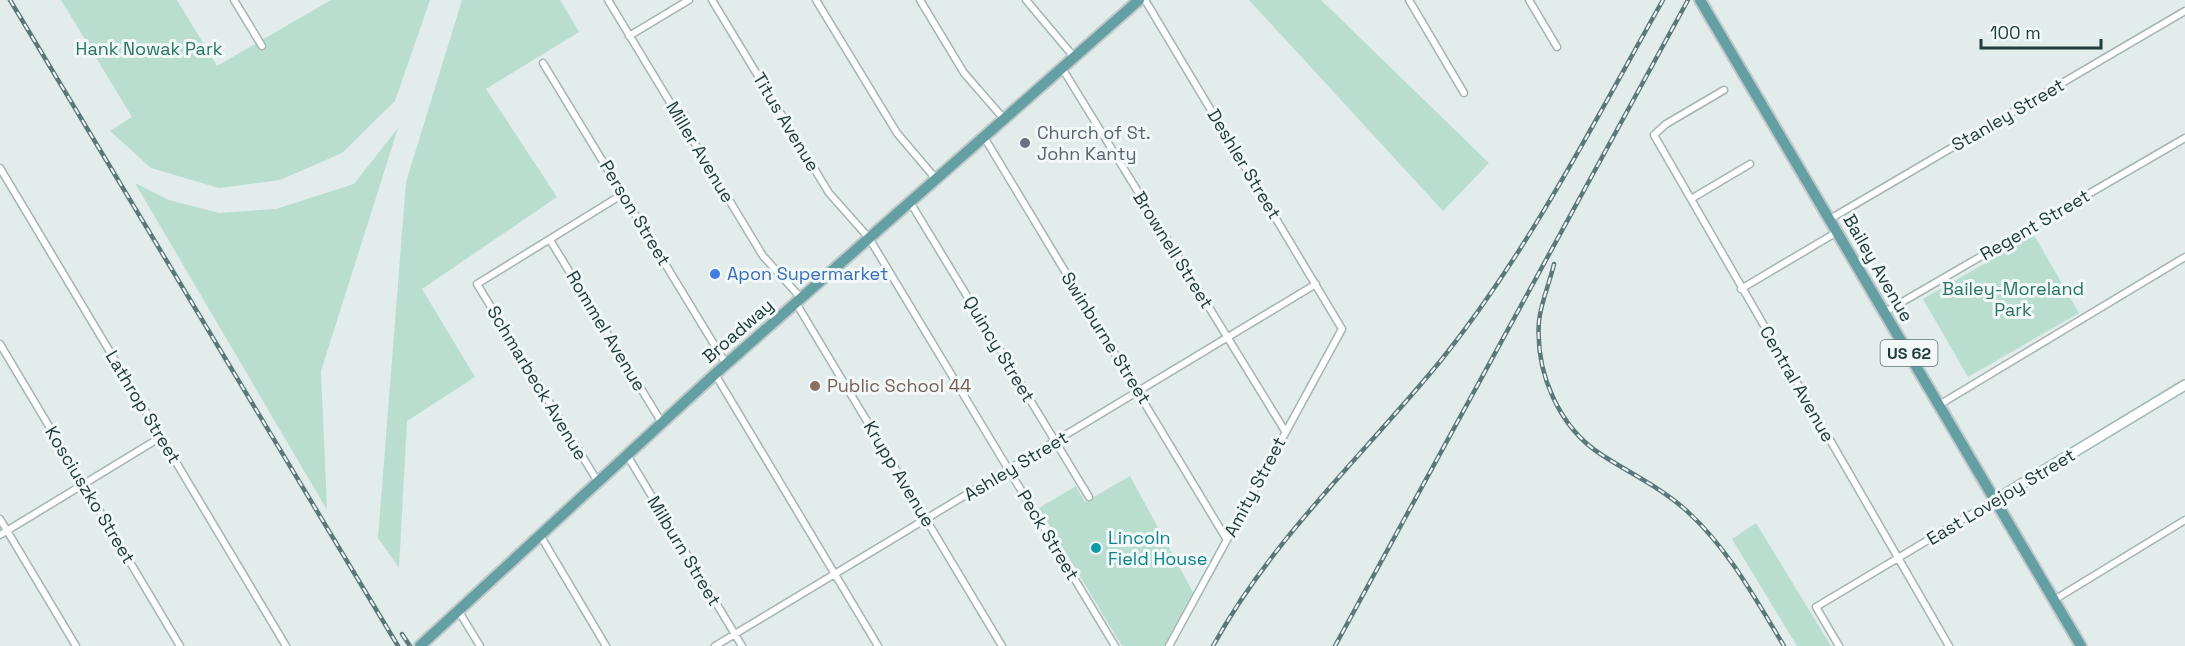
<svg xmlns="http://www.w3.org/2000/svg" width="2185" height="646" font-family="'Space Grotesk',sans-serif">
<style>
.green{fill:#b9decf}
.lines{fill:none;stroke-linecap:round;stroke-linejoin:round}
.street-casing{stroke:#a4b4b3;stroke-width:9}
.secondary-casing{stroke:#9fb8b7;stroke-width:12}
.primary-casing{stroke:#c1c8c9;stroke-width:14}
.street{stroke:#fff;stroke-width:6}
.secondary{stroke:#fff;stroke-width:9}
.primary{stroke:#649fa3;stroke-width:10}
.rail-casing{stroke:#5b7779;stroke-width:4.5}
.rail{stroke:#f1f8f7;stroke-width:2;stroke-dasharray:7;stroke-linecap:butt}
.worship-dot{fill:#6b7280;stroke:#f1f8f7;stroke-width:2}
.shop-dot{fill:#3f7fe0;stroke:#f1f8f7;stroke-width:2}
.education-dot{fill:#8d6e63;stroke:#f1f8f7;stroke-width:2}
.culture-dot{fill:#0f9aa8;stroke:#f1f8f7;stroke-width:2}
.labels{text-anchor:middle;stroke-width:6;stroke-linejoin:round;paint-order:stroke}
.shield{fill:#f1f8f7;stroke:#5f7475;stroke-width:1.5}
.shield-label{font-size:16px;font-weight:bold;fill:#213c3d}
.park-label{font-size:18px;fill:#29755f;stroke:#f1f8f7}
.street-label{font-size:18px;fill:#213c3d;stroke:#f1f8f7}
.worship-label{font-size:18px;fill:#5b616d;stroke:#f1f8f7;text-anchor:start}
.shop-label{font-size:18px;fill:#366cbe;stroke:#f1f8f7;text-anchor:start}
.education-label{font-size:18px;fill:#785e54;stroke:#f1f8f7;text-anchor:start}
.culture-label{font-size:18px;fill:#0d838f;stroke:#f1f8f7;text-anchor:start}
</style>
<rect width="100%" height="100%" fill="#e1eceb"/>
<!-- green -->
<path class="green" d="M61,0H177L217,66L331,0H430L395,101L342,153L280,180L219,188L151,168L110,131L132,117Z
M462,0H560L579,32L486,89L557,197L422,289L475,377L407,421L399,568L378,538L406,182Z
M1249,0H1321L1489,163L1443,211Z
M398,128L321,371L327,510L135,183L169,200L219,213L276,209L354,184Z
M2034,235L2079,313L1968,377L1923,299Z
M1130,476L1193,592L1164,646H1122L1039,508L1076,486L1085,502Z
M1756,523L1831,646H1797L1732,539Z"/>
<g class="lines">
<defs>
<path id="street" d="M234,0L262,46
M608,0L763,256L801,298
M712,0L829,193L869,238L1115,646
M816,0L897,133L936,179
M920,0L964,73L1004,119
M1026,0L1074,57
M1145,0L1342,329L1169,646
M1409,0L1464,93
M1529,0L1557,47
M629,36L689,0
M543,63L726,364
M1062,68L1285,431
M1724,90L1666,124L1654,135L1949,646
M984,137L1227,540
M0,168L286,646
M1691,199L1750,164
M910,202L1089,497
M1830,219L2185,11
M550,240L662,423
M1741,289L1837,232
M796,303L1002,646
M1885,312L2185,138
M0,344L180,646
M715,374L878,646
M1939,405L2185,257
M627,455L742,646
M598,482L477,284L623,194
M0,519L76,646
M0,535L161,437
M540,535L606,646
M2054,600L2185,520
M458,610L480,646
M715,646L1316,284
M1839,646L1816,607L1995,500"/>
<path id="secondary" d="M1995,500L2185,385"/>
<path id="primary" d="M1700,0L2081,646
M420,646L715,374L1139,0"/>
</defs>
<!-- street casing -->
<use href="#street" class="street-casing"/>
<!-- secondary casing -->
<use href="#secondary" class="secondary-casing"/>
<!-- primary casing -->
<use href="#primary" class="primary-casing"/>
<!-- street -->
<use href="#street" class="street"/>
<!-- secondary -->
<use href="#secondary" class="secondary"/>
<!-- primary -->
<use href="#primary" class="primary"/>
<defs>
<path id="rail" d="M10,0L398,646
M1554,264C1550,282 1541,302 1539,321C1535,372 1559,428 1602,455C1631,474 1664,489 1689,513C1729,550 1756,600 1784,646
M402,634L410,646
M1213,646C1273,537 1364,455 1442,359C1530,249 1594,122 1663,0
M1335,646L1688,0"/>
</defs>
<!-- rail casing -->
<use href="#rail" class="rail-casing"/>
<!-- rail -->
<use href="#rail" class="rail"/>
</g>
<!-- markers -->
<circle class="worship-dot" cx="1025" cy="143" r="6"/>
<circle class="shop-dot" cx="715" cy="274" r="6"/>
<circle class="education-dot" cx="815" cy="386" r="6"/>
<circle class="culture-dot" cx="1096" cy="548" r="6"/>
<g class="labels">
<!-- shield labels -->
<rect class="shield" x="1880.5" y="340" width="57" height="26" rx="4.5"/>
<g class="shield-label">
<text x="1909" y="359">US 62</text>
</g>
<!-- park labels -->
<g class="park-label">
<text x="149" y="55">Hank Nowak Park</text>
<text x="2013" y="295">Bailey-Moreland<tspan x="2013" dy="21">Park</tspan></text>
</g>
<!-- street labels -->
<g class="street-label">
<text transform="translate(2008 115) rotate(-30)" y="6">Stanley Street</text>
<text transform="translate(786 122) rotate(59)" y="6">Titus Avenue</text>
<text transform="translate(700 152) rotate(59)" y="6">Miller Avenue</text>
<text transform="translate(1244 164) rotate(59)" y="6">Deshler Street</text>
<text transform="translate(635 213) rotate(59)" y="6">Person Street</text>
<text transform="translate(2035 225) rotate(-30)" y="6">Regent Street</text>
<text transform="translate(1173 250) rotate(58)" y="6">Brownell Street</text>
<text transform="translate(1878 268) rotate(60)" y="6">Bailey Avenue</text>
<text transform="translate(606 331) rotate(59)" y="6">Rommel Avenue</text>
<text transform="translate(738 331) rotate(-41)" y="6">Broadway</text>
<text transform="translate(1106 338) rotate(58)" y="6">Swinburne Street</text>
<text transform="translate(999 349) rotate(59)" y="6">Quincy Street</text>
<text transform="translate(537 383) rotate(59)" y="6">Schmarbeck Avenue</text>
<text transform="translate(1797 384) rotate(60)" y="6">Central Avenue</text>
<text transform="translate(143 407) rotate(59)" y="6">Lathrop Street</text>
<text transform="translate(1016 466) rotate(-31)" y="6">Ashley Street</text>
<text transform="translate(899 474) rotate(59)" y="6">Krupp Avenue</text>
<text transform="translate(1255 487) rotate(-62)" y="6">Amity Street</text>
<text transform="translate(90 495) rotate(59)" y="6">Kosciuszko Street</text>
<text transform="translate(2001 497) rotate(-31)" y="6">East Lovejoy Street</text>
<text transform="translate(1048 535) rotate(59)" y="6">Peck Street</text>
<text transform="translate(684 551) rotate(59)" y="6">Milburn Street</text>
</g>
<!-- worship labels -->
<g class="worship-label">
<text x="1037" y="139">Church of St.<tspan x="1037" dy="21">John Kanty</tspan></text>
</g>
<!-- shop labels -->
<g class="shop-label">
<text x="727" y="280">Apon Supermarket</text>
</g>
<!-- education labels -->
<g class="education-label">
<text x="827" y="392">Public School 44</text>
</g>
<!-- culture labels -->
<g class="culture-label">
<text x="1108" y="544">Lincoln<tspan x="1108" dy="21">Field House</tspan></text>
</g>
</g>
<!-- scale -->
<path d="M1981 39v9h120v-9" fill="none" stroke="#213c3d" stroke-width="3"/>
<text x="1990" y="39" font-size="18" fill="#213c3d" stroke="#f1f8f7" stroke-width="4.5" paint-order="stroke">100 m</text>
</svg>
